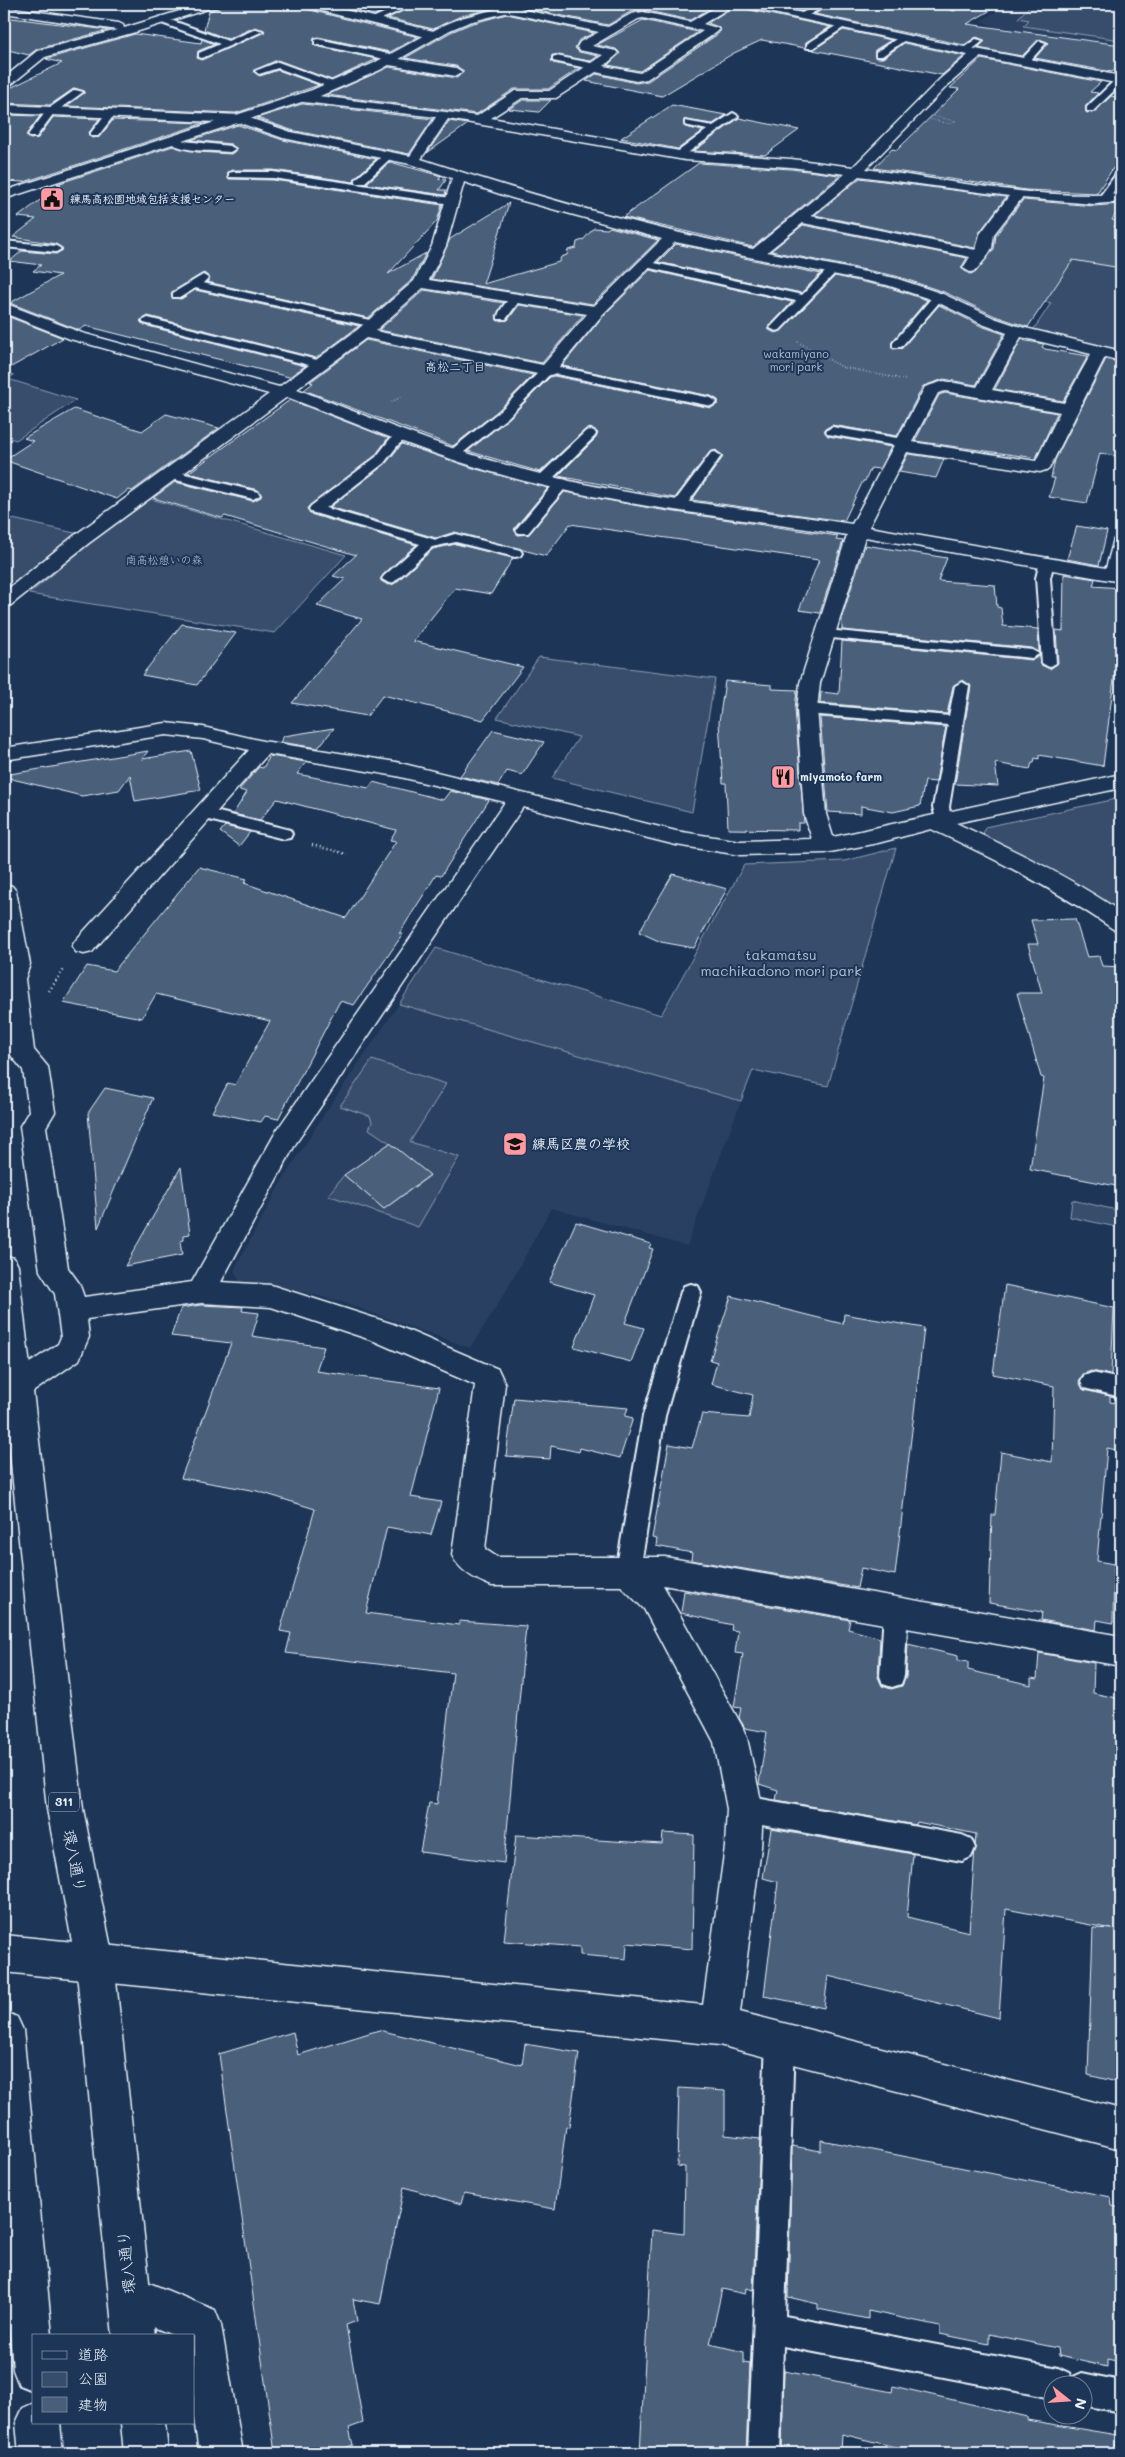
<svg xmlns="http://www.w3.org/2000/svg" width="1125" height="2457" font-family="Mali,'Klee One',sans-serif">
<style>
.built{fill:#2a4162}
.green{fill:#374d6c;stroke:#909fb2}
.building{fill:#495e7a;stroke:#e8f1f8}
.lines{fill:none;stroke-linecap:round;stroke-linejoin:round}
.service-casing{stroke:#e8f1f8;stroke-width:4}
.minor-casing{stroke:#e8f1f8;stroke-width:3}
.tertiary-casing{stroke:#e8f1f8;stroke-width:3}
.primary-casing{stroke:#e8f1f8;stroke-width:3}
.path-far2{stroke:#e8f1f8;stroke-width:1;stroke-dasharray:0.5 2;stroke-linecap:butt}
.path-far1{stroke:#e8f1f8;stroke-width:2;stroke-dasharray:0.5 2.5;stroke-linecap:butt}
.path{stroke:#e8f1f8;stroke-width:2.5;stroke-dasharray:1 3;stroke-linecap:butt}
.service{fill:#1d3557;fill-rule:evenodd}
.minor{fill:#1d3557;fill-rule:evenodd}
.tertiary{fill:#1d3557;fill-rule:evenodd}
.primary{fill:#1d3557;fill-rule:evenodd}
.labels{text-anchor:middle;stroke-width:4;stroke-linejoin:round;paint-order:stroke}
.far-poi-label{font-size:11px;font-weight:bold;fill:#e8f1f8;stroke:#1d3557;text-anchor:start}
.far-park-label{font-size:11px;fill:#b3c0ce;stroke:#1d3557}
.far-neighbourhood-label{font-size:12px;fill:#e8f1f8;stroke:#1d3557}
.shield{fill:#1d3557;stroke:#abb9c8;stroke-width:1}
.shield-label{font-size:12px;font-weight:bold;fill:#e8f1f8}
.park-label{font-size:14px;fill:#b3c0ce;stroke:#1d3557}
.poi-label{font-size:14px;font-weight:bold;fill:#e8f1f8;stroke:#1d3557;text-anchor:start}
.near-street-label{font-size:16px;fill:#e8f1f8;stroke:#1d3557}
</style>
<rect width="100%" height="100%" fill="#1d3557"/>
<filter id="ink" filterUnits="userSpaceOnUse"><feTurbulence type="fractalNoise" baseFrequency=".02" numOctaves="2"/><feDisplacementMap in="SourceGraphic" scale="10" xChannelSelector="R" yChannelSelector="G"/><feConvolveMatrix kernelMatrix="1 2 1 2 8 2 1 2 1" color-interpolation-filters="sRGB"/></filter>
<g filter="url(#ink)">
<!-- built -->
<path class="built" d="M1009,4H1121V44L997,27L980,21Z
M399,1004L741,1101L687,1246L551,1208L508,1288L470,1348L342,1302L275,1285L240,1282L234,1270L283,1179L327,1110Z"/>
<!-- green -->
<path class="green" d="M1032,4H1121V40L1023,26L1029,20L1018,18Z
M1056,225L1121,236V352L1032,332L1051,303L1008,294Z
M4,372L14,375L8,379L76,400L16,440L4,436Z
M151,499L346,555L275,633L29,594L88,545Z
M4,517L79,534L4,594Z
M539,657L715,679L692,812L552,778L579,737L497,718Z
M1121,798V915L1086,889L983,836L985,827Z
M896,848L828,1086L753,1070L741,1101L399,1004L436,948L661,1015L744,865L844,861Z
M372,1060L446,1084L410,1142L459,1157L418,1227L328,1195L344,1175L384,1209L430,1176L390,1143L369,1129L372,1122L370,1116L340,1106Z
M1072,1200L1121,1211V1228L1070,1217Z"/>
<!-- building -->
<path class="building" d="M221,4H298L302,8L418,37L390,52L318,37L314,38L315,46L377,59L331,80L277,60L253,71L260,76L278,70L319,85L236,113L67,106L85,92L75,88L50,105L4,103V91L62,63L46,59L135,34L201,43L202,39L215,44L198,51L197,58L201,60L265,32L255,27L228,39L204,30L209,11L218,8Z
M326,4H400L374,15Z
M417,4H509L461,16L433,29L388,18Z
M537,4H718L690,20L643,10L630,12L608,25L529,9Z
M737,4L745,9L830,27L806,42L805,48L762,40L734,53L662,96L586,81L596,74L636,83L648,81L718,34L721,30L718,27L708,23Z
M768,4H815L802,11Z
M831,4H933L954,11L959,8L958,4H1001L967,24L1121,45V64L1112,72L1035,58L1048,43L1040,39L1022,56L978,48L985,41L977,37L964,45L815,14Z
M507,14L594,33L579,40L575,48L579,52L598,56L591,61L552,55L553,63L579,68L548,89H514L477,114L327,95L389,67L457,78L464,71L456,66L405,58L451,32L470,24Z
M4,17L108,30L37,49L29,55L4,49Z
M643,20L698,32L640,71L608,65L620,53L616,49L597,45Z
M843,30L891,40L875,50L876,58H883L904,43L964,56L942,75L813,50Z
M981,59L1101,82L1090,92L1098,93L1086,106L1087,113L1094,112L1111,96L1121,98V156L1097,193L1026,190L874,168L892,149L897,150L959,89L950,88Z
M523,100H551L539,112L509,109Z
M302,104H303L433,119L409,154L291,130L257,118Z
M672,105L726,115L713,124L684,120L685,127L703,131L678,149L621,138Z
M4,115L40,116L27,134L30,139L38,138L53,117L99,119L89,133L92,138L99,137L113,120L204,123L24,182L4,181Z
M739,118L799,130L765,155L694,151Z
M449,121L468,124L427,153Z
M238,125L283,140L376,159L355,178L354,182L273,170H233L228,172L229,179L273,180L442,205L437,221L388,274L426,253L412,280L368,318L207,282L210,278L204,273L171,293L172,298L181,299L195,290L359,326L316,358L148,316L140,321L144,325L305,366L289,377L86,326L79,330L10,303L60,275L33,271L41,265L10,261L22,251L56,254L63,250L56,244L13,237L36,219L18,217L61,184H57L173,146L197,152L231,154L237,150L231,144L191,140Z
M390,162L441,176L438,179L446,180L439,190H446L445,195L366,184Z
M699,163L791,169L840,175L753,247L623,217Z
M860,178L1006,197L979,233L975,248L815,215Z
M1023,200L1094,206L1121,204L1112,220L1117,221L1114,227L1121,228V268L1073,260L1028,327L995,316L944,292L896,276L771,251L803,225L967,258L961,268L969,274L975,273L994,249L996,235Z
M509,203L483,284L559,262L561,257L567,255L568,250L576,248L577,242L583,240L594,228L607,229L610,227L658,240L593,304L432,279L450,239Z
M676,244L821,274L801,293L658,262Z
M650,270L792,302L769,327V330L775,333L781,331L835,276L887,287L927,300L892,342L893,349L902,348L939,305L981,326L1004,334L976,385L944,379L923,386L897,436L832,425L825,429L828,436L891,447L879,469L871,468L865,481H863L844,521L692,500L723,457L716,450L710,452L675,498L558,476L596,438L598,433L590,428L585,430L540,472L468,451L509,418L550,377L554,376L711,408L718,404V400L711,396L562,366L604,315Z
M424,290L504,303L496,316L498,321L508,320L519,305L583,315L542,363L379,330Z
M4,315L63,338L4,371Z
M366,340L533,375L499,410L453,446L304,390L313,383L310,382Z
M1021,340L1044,344L1042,347L1045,349L1088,356L1063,401L995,389Z
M1106,359L1121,363V457L1100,453L1087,503L1049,497L1055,478H1051L1055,460Z
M945,393L1057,413L1036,458L915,441L939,395Z
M290,400L388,438L375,456L307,508L310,514L416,545L383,575L381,581L388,585L394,584L433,549L456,544L513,558L491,594L455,588L413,641L523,667L483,720L383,695L367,716L292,703L362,619L317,606L345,579L333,576L356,555L225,516L222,518L153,498L175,482L253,501L261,497L258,490L188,473Z
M74,409L142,431L166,414L219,428L132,491L128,490L117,499L4,460L33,441L24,438Z
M402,444L476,469L548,488L514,529L518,535L529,534L564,492L655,509L838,536L836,540L843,541L820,613L799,610L819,560L570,524L546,556L455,532L436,538L330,507L385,464Z
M908,454L944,459L936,478L899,472Z
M1077,526L1107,531L1099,565L1067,559Z
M865,545L947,558L938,581L995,585L997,607L1001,608L1003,626L1038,629L1039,652L1032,648L842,630V617Z
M1064,574L1095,579L1093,586L1121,588V671H1115L1103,766L1039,755V759L1035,758L1034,763H1032L1030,769L995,763L998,786L955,784L971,686L963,680L953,686L947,714L820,703L821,692L839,694L842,641L1032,660L1040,656L1041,665L1050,669L1058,663L1056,630L1063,631Z
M182,624L236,633L197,685L142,675Z
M725,681L772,685V689L797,690L795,709L804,823H798V830L728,829L726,783H723L719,722Z
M820,717L946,727L936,782L925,781L920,806L893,812L861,806V814L828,812Z
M334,728L318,748L280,742L284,736Z
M493,730L544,742L522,775L507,771L498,785L460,776Z
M148,751L142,759L191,751L201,790L135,801L130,775L119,790L82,796L4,777V775Z
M270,756L306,762L297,774L369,788L373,782L443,800L450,791L489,800L441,876L436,875L399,934H403L354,1005L340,1001L278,1119L265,1116L261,1122L212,1112L228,1083L235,1085L270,1021L156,994L142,1018L63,1003L87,966L114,971L199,867L247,879L244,883L346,918L396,841L390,840L396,830L277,799L260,820L233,814L247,792L239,790L259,767L263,768Z
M225,826L250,832L239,846L220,832Z
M673,874L727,889L694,948L661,942L639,932Z
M1075,919L1087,957L1099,956L1102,966L1121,967V1187L1030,1169L1044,1078L1041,1077L1017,993H1042L1028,944H1038L1031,920Z
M105,1088L153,1098L98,1228L88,1113Z
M390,1143L430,1175L384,1209L344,1175Z
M181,1167L190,1234L184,1235V1240L180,1241L182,1255L125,1266Z
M576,1222L651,1244L649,1248L653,1249L625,1323L644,1328L631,1362L574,1347L594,1295L549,1282Z
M1005,1285L1114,1308L1111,1375L1091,1371L1083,1374L1079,1381L1084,1390L1110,1396V1402L1121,1404V1451L1107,1448L1097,1561L1114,1564L1113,1623L1097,1620L1096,1630L1041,1620L1042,1612L989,1603L992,1515H995L1001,1452L1052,1462L1054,1386L993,1374Z
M731,1296L843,1324L844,1314L924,1328L895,1575L861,1568L857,1588L691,1560L692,1553L656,1546L657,1539L652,1538L669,1444L692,1448L702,1414L749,1418L753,1395L711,1384L717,1362L710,1360Z
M201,1305L243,1307L242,1311L259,1313L252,1336L324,1347L316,1371L439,1388L411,1497L441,1502L431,1535L387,1527L366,1613L459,1625V1621L526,1626L504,1863L420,1852L429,1803L437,1804L453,1673L286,1653L291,1633L280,1631L315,1509L257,1491L181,1478L231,1343L171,1336L181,1308Z
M514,1398L628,1408L625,1416L633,1418L620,1458L580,1448L579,1452L551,1446L550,1459L506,1456Z
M684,1591L850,1620L848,1629L880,1638L878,1677L882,1686L891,1689L902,1686L906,1677L908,1644L958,1656V1660L968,1662V1670L1031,1685V1678L1037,1679L1039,1653L1094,1663L1093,1693L1121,1699V2083L1088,2075L1093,1928L1112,1929L1006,1909L999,2018L828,1976L824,2008L764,1996L778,1882L763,1878L771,1829L913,1854L907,1917L969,1932L976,1834L917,1822L916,1825L776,1800L778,1790L759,1784L767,1732L745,1728L739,1718L741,1708L734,1707L743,1654L735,1653L738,1631L731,1630L732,1625L681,1613Z
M663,1833L694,1835L692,1949L627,1943L626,1959L580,1955V1947L504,1941L516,1835L662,1844Z
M379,2030L522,2065L525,2044L579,2053L569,2127L566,2126L555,2209L464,2193L461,2204L404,2187L380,2304L353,2299L357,2321L346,2325L363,2423L349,2428L353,2445L331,2453H275L219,2054L293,2032L298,2055Z
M679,2088L725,2091V2135L760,2139L753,2290L746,2288L745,2294L722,2289L710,2344L744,2352V2363L750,2364L746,2453H640L652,2230L684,2234L685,2167L677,2166Z
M821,2140L1111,2197L1112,2206L1121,2208V2362L1107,2359V2367L1059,2356L1058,2348L989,2334V2344L940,2334V2326L868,2311V2319L818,2309V2304L788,2297L792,2146L821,2151Z
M784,2371L892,2392L893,2386L1027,2417V2420L1117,2435L1115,2453H920L842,2434L841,2453H782Z"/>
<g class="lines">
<defs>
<path id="service" d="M404,4H415L375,22L368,20Z
M819,4H829L805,17L798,15Z
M935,4H955L958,6L954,9Z
M159,18H165L228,41L256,29L263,31L202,58L199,57V53L220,44L159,22Z
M842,22L849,24L813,48H807V44Z
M901,36L908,38L882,56H876V52Z
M318,39L393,55L397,58L393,61L315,44V40Z
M976,39L983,41L968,53H962V49Z
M1039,41L1046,43L1028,63H1022V59Z
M556,56L596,64L600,67L596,70L553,61V57Z
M278,62L338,84L340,86L332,88L278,68L259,74L255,71Z
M1117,78H1121V84L1093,111H1087V107Z
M75,90L83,92L54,113L36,137H30L28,135L48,109Z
M107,112L115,114L98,136H92L90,134Z
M733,113L738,116L736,118L682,157H676V153L707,130L685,125V121L713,126Z
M172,137L184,141L230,146L235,149L230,152C212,150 181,153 167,140Z
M386,153L394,155L364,183H356V179Z
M233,172H273L451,198L456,201L451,204L273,178L229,177V173Z
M1121,172V181L1111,195L1114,199L1113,201H1105L1101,195L1117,173Z
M4,241L56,246L61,249L56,252L4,247Z
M645,261L802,295L830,267H838L839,269L780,330L776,331L770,328L796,301L641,266V262Z
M203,275L208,278L203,283L374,321L380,324L374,327L195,288L181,297H173V293Z
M938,294L942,295V299L901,347H893V343L934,295Z
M516,295L522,298L520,300L506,319H498C497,313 508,297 516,295Z
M148,318L325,362L327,364L321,368L144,323L142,321Z
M549,365L711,398L717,402L711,406L551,373L508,417L459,456H451L449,453L451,450L500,411L545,366Z
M832,427L903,439L909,443L903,447L828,434L826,431Z
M590,430L594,431L596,434L594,437L549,482H539L538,479L539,476L586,431Z
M403,432L409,436L398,445L384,463L326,508L436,540L455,534L520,550L522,553L520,556L515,557L456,542L432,547L394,582L389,583L382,579L384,576L420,544L311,512L309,509L311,506L376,457L390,439Z
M715,452L721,456L685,507H675L673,504L675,501L711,453Z
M173,471L258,492L260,495L253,499L168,478L167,475L168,472Z
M562,479L567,480L568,483L567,486L528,533H518L516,530L518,527L557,480Z
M1047,558L1054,562L1050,578L1056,663L1049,667L1042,663L1036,578L1040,562Z
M827,630L1032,650L1039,654L1032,658L822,637L820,634L822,631Z
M962,682L969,686L949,807L951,819L949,823H937L933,807L948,725L807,714L799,709L807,704L949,716L955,686Z
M203,808L290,830L292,834L290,838L284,839L197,817L195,813L197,809Z
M691,1284L698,1286L701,1292L665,1416L640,1571L636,1578L628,1582L620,1578L616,1571L643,1416L681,1292L684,1286Z
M1092,1373L1121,1379V1397L1084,1388L1081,1382L1084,1376Z
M896,1600L904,1603L908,1611L904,1676L901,1684L892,1687L883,1684L880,1676L884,1611L888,1603Z
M745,1796L962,1835L971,1839L975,1848L971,1857L962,1861L745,1822L736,1818L732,1809L736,1800Z
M780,2028L790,2032L794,2042L785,2316L1058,2368L1069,2373L1071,2378L1082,2373L1121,2381V2412L1082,2405V2384H1052V2398L783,2346L780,2453H748L766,2042L770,2032Z"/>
<path id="minor" d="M202,4H219L217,6L139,31L45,57L8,87L4,88V78L37,51L117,30L4,13V7L119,23L123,25L124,28Z
M300,4H319L438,32L440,35L434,39L302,6Z
M721,4H735L703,24L717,28L719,30L717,32L647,79L636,81L596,72L556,98H522L491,118L685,152L791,159L853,167L940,79L968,55L745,7L739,4H760L938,42L1121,76V84L980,57L948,85L866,169C947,180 1040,200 1121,194V202L1094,204L1022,198L994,234L992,248L986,258L975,271L970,272L963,268L970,257L803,223L767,252L895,278L943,294L994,318L1021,327L1121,351V361L1105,357L1049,469L1040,472L907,452L869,527L1106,568L1114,539L1121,537V582L865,537L820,683L817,709L826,814L833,837L1121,774V788L956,823C1013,849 1069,877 1121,912V931L1113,929C1055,889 994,858 931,829L878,843L825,853L740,855L676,845L523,807L296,1143L221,1282L271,1285L393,1324L498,1369L505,1384L485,1549L497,1557H665L1121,1636V1666L663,1585L742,1726L747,1738L763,1809L761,1847L740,2012L1121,2109V2149L719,2045L4,1972V1935L703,2005L725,1847L727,1809L714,1742L644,1609L621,1586H492C476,1580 459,1571 452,1555L475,1385L374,1341L271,1307L201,1303L87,1319L89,1337L79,1360L27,1396L17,1399L7,1396L4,1384L7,1378L58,1344L61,1337L55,1294L40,1271L20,1126L29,1111L23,1070L9,1053L4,1004V971L6,964L4,952V884L12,886L16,891L30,964L25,979L34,1050L48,1067L55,1112L46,1127L68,1268L79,1283L84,1297L192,1282L277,1130L505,802L396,776L268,754L92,952L84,954L76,952L72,946L76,940L249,750L203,739L166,735L4,760V748L166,723L203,727L263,741L396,762L676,831L740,841L812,839L804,814L797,709L800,683L847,535C745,519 642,509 541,485C454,465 370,429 287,397L89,543L11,605L4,607V592L75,535L269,394L70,339L4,313V303L82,333L279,387L357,330L414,281L432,246L452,178L410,164L283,138L240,123L4,113V105L241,115L291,132L410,156L436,117L303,102L297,98L303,94L477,116L515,91H549L603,55L579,50L577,47L580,42L599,32L500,11V7L504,6L608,27L631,14L643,12L690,22ZM643,18L703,31L640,73L604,66L618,54L616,51L592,46L638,19ZM448,119L685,160L791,167L845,174L753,249C640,226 530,195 421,159ZM859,176L1009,196L980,234L976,250L811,216ZM464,182L512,198L662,239L594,306L429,280L446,246ZM675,242L887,285L933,300L982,324L1007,333L977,387L944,381L925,387L852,524C749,508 645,500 544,475C460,455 378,421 297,389L366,338L547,376L553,374L603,314ZM423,288L587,314L543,365L375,331ZM1021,337L1091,354L1064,403L992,390ZM945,391L1060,412L1036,461L912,442L938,393Z
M387,57L456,68L462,72L456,76L383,64L381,61L383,58Z
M130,2275L215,2310L221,2325L243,2453H199L194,2418V2336H175L115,2311L109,2296L115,2281Z"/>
<path id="tertiary" d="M516,4H535L533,6L469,22L450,30L380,70L320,96L4,199V191L312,90L372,64L442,26L461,18Z"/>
<path id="primary" d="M4,1255L14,1258L18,1266L83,1809L114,1963L155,2336H113L76,1963L47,1809L4,1396Z
M4,2011L17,2017L23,2030L52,2336H34V2391L19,2385L13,2370L4,2260Z
M34,2403V2423H60L63,2453H19L16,2423L23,2408Z
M121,2423H165L168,2453H124Z"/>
</defs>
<!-- service casing -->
<use href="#service" class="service-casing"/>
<!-- minor casing -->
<use href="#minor" class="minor-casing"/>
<!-- tertiary casing -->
<use href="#tertiary" class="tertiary-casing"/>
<!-- primary casing -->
<use href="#primary" class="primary-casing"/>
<!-- path-far2 -->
<path class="path-far2" d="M932,116L956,121L950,124L929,119Z"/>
<!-- path-far1 -->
<path class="path-far1" d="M798,342L842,367L906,380
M392,402L400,397"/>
<!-- path -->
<path class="path" d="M312,845L347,854
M49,991L65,968"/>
<!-- service -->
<use href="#service" class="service"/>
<!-- minor -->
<use href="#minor" class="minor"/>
<!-- tertiary -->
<use href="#tertiary" class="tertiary"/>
<!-- primary -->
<use href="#primary" class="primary"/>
</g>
</g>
<!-- icons -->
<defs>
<symbol id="civic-square" viewBox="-11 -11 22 22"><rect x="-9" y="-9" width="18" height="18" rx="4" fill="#ff9aa2" stroke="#1d3557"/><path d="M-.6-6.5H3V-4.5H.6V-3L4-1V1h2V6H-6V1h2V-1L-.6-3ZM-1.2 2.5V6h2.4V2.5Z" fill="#111"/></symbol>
<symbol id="restaurant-square" viewBox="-11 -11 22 22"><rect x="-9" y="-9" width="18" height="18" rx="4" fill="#ff9aa2" stroke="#1d3557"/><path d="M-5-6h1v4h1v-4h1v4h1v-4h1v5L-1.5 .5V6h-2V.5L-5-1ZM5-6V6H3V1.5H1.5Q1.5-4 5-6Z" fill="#111"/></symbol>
<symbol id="university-square" viewBox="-11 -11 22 22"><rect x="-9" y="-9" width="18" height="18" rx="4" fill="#ff9aa2" stroke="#1d3557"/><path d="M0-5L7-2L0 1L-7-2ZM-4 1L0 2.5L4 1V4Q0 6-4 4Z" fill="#111"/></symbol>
</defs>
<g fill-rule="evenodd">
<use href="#civic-square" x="38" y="185" width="28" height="28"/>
<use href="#restaurant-square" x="769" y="763" width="28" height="28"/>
<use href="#university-square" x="501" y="1130" width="28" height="28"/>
</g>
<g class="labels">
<!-- far-poi labels -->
<g class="far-poi-label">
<text x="70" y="203">練馬高松園地域包括支援センター</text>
<text x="800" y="781">miyamoto farm</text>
</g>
<!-- far-park labels -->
<g class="far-park-label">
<text x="796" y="358">wakamiyano<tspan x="796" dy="13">mori park</tspan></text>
<text x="164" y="564">南高松憩いの森</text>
</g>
<!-- far-neighbourhood labels -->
<g class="far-neighbourhood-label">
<text x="455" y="371">高松二丁目</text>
</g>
<!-- shield labels -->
<rect class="shield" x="49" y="1792.5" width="30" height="19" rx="4"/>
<g class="shield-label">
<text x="64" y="1806">311</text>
</g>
<!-- park labels -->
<g class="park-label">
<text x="781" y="960">takamatsu<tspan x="781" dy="16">machikadono mori park</tspan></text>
</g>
<!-- poi labels -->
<g class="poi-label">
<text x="532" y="1149">練馬区農の学校</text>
</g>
<!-- near-street labels -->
<g class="near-street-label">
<text transform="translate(75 1861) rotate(79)" y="6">環八通り</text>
<text transform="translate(126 2262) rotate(-96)" y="6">環八通り</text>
</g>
</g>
<!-- margin -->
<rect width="1125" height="2457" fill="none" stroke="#1d3557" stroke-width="20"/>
<rect x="10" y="10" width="1105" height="2437" fill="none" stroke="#e8f1f8" stroke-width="2" filter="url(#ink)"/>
<!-- legend -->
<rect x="32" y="2334" width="162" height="90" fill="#1d3557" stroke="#6e8097"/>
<rect x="42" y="2351" width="25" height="8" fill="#1d3557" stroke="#6e8097"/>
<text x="78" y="2360" font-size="15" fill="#e8f1f8">道路</text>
<rect x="42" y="2372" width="25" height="15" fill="#374d6c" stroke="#6e8097"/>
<text x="78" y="2384" font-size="15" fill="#e8f1f8">公園</text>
<rect x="42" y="2397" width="25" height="15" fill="#495e7a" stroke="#6e8097"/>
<text x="78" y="2410" font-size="15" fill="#e8f1f8">建物</text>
<!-- north arrow -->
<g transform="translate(1068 2400) rotate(107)"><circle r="24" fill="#1d3557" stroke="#6e8097"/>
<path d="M0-4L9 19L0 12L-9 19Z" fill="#ff9aa2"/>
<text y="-8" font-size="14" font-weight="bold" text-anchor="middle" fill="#e8f1f8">N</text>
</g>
</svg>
